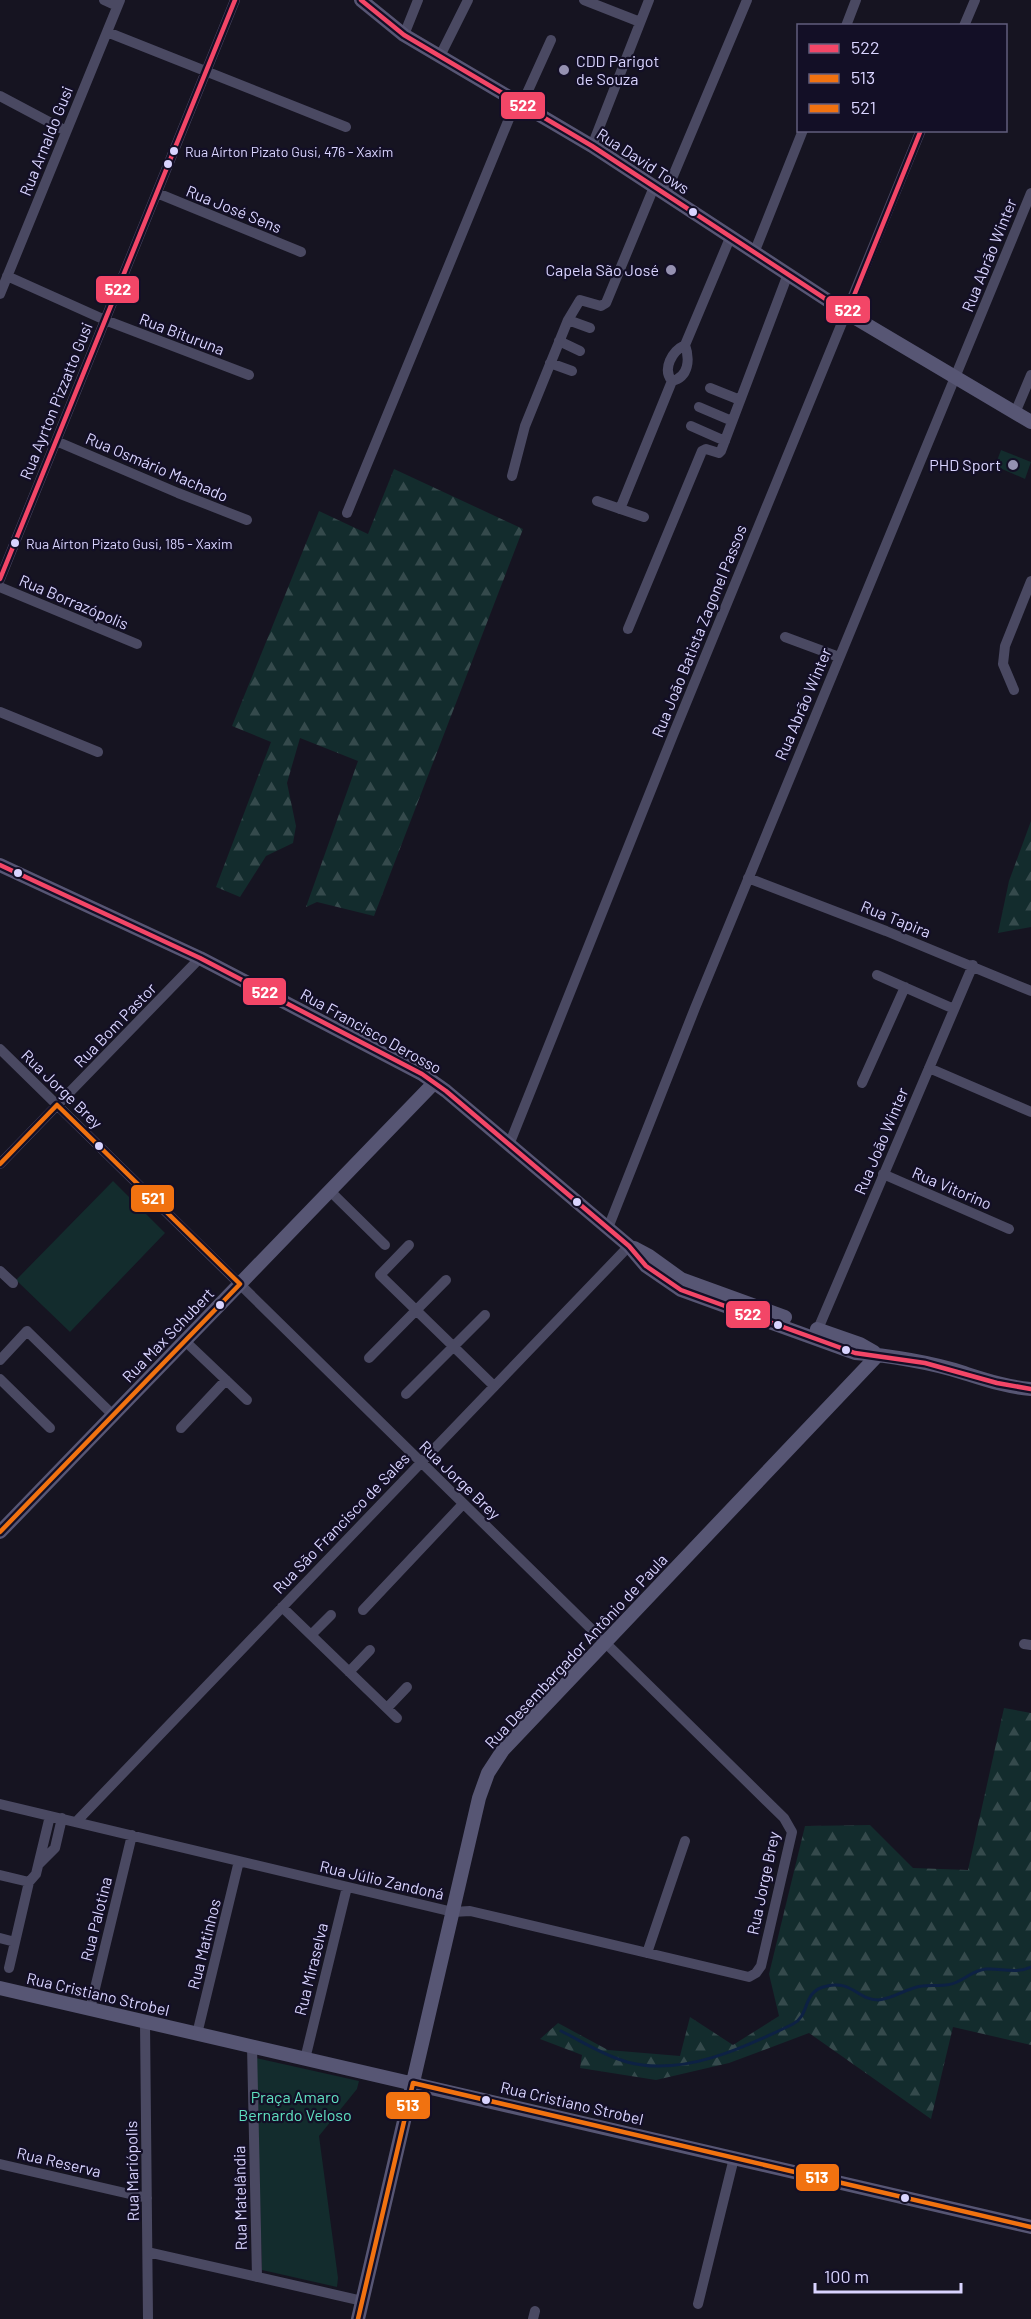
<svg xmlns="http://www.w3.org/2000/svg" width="1031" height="2319" font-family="Barlow,sans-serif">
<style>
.green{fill:#132c2d}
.forest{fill:url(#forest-firs)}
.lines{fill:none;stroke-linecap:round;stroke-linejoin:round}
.stream{stroke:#0d2144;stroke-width:3}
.street{stroke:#4a4962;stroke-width:10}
.secondary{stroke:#575674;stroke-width:14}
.bus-1-casing{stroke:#130f26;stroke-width:9}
.bus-2-casing{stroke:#130f26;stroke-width:9}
.bus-3-casing{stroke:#130f26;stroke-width:9}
.bus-1{stroke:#f34667;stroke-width:4.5}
.bus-2{stroke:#f17210;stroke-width:4.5}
.bus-3{stroke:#f17210;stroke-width:4.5}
.poi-dot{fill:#9591b1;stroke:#130f26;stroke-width:2}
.bus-dot{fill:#d9d4ff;stroke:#130f26;stroke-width:2}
.labels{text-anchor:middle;stroke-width:4.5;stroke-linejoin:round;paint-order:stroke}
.bus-label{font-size:14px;fill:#d9d4ff;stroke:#130f26;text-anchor:start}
.poi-label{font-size:16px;fill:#d9d4ff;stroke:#130f26;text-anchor:end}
.street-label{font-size:16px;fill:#d9d4ff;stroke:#130f26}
.park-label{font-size:16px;fill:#5fe0c0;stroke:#130f26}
.line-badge{stroke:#130f26;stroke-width:2}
.badge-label{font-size:16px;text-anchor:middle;font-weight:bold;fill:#fff}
</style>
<defs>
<pattern id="forest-firs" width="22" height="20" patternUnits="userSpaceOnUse" patternTransform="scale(1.5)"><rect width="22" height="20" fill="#132c2d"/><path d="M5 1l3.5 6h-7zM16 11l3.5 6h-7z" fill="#354a4c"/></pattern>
</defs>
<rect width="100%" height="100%" fill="#161421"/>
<!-- green -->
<path class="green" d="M1001,450L1031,462L1025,479L995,466Z
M113,1181L165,1233L70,1332L16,1280Z
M256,2058L359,2081L357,2089L319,2136L338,2278L337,2287L262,2270Z"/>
<!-- forest -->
<path class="forest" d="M394,469L523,529L374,916L317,902L306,907L358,761L300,738L287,783L296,826L293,843L266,856L240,897L216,887L271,742L232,726L319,511L368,534Z
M1031,821V927L998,933L1009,881Z
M1004,1708L1031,1713V2045L953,2027L931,2119L809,2033L729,2063L656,2080L580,2068L582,2055L540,2039L558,2023L608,2050L680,2056L690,2017L733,2045L779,2016L769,1974L805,1826L870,1825L913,1868L968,1870Z"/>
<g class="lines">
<!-- stream -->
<path class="stream" d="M561,2031C583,2042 603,2055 627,2062C682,2077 744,2048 793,2024C811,2015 801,1991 827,1986C852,1980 858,2000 878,2000C894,1999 906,1988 922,1986C935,1984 945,1988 957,1982C968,1977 974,1970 986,1969C1001,1968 1016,1974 1031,1967"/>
<!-- street -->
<path class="street" d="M104,0L117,6
M584,0L640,22
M846,26L856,0
M964,26L975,0
M107,32L346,127
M404,35L418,0
M440,56L468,0
M0,96L66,131
M522,104L551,40
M592,146L649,0
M157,193L301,252
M665,195L747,0
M754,253L803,130
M7,276L105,320L249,375
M0,294L120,0
M568,320L590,328
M559,341L580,351
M685,345L730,238
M685,345C690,359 689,377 672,381C662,369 672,351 685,345Z
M550,363L572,371
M710,388L740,400
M699,407L732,421
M1015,413L1031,375
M691,426L725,441
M56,441L178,493L247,520
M512,476L525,426L568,320L580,300L601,306L606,303L654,187
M597,501L644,517
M620,509L672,381
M347,513L511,114L515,99
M0,579L235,0
M0,587L137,644
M628,629L702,451L706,449L719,453L721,451L788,274
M785,637L839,657
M1014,690L1003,664L1005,646L1031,581
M0,712L98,752
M748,878L886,931L1031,991
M877,975L954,1009
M0,1049L784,1818L792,1832L761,1966L756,1973L749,1977L470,1911L453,1912L0,1804
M929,1068L1031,1112
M862,1083L905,987
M509,1145L673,735L921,130
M0,1164L200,958
M883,1174L1009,1229
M330,1191L385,1245
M608,1228L695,1008L1031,193
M409,1245L380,1275L494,1386
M0,1271L13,1283
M818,1329L973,965
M185,1341L247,1400
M369,1358L446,1280
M0,1360L27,1331L113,1415
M0,1379L50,1428
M406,1394L485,1315
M181,1428L226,1380
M282,1607L397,1718
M363,1610L463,1504
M311,1635L331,1615
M1024,1644L1031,1645
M349,1672L370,1650
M387,1708L407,1687
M76,1822L629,1246
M39,1864L55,1848L62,1818
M0,1875L29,1882
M0,1938L15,1942
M647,1953L685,1841
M9,1968L29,1882L36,1874L50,1816
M90,2009L132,1835
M145,2022L148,2319
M197,2034L239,1861
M252,2046L257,2277
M305,2059L347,1887
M0,2164L147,2198
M148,2252L363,2301
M698,2304L734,2158
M533,2319L535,2311"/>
<!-- secondary -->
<path class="secondary" d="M361,0L404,35L592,146L847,313L1031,422
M0,865L200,958L422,1074L446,1091L629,1246L646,1266L681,1290L855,1353C887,1355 934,1363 964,1373C986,1380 1007,1387 1031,1389
M634,1248L649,1256L681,1279L785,1317
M817,1329L860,1344L874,1352
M0,1532L434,1083
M0,1988L1031,2227
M358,2319L479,1798L488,1773L503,1750L878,1355"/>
<defs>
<path id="bus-1" d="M361,0L404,35L592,146L847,313L921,130
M0,579L235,0
M0,865L200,958L422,1074L446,1091L629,1246L646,1266L681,1290L855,1353L925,1363L997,1383L1031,1389"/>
<path id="bus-2" d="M358,2319L413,2083L1031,2227"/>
<path id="bus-3" d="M0,1164L57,1105L240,1284L0,1532"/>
</defs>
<!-- bus-1 casing -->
<use href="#bus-1" class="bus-1-casing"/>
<!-- bus-2 casing -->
<use href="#bus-2" class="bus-2-casing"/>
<!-- bus-3 casing -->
<use href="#bus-3" class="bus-3-casing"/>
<!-- bus-1 -->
<use href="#bus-1" class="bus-1"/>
<!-- bus-2 -->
<use href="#bus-2" class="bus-2"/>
<!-- bus-3 -->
<use href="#bus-3" class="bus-3"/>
</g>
<!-- markers -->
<g class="poi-dot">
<circle cx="564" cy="70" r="6"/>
<circle cx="671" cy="270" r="6"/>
<circle cx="1013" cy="465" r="6"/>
</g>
<g class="bus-dot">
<circle cx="174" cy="151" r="5"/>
<circle cx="168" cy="164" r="5"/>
<circle cx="693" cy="212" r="5"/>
<circle cx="15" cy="543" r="5"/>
<circle cx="18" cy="873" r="5"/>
<circle cx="99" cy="1146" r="5"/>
<circle cx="577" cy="1202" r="5"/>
<circle cx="220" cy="1305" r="5"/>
<circle cx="778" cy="1325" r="5"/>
<circle cx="846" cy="1350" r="5"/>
<circle cx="486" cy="2100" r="5"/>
<circle cx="905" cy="2198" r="5"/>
</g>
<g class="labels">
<!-- bus labels -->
<g class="bus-label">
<text x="185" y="157">Rua Aírton Pizato Gusi, 476 - Xaxim</text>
<text x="26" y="549">Rua Aírton Pizato Gusi, 185 - Xaxim</text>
</g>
<!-- poi labels -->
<g class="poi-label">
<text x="576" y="67" text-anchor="start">CDD Parigot<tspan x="576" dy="18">de Souza</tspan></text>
<text x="659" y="276">Capela São José</text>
<text x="1001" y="471">PHD Sport</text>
</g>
<!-- street labels -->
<g class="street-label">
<text transform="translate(46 141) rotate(-68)" y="6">Rua Arnaldo Gusi</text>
<text transform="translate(643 161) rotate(33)" y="6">Rua David Tows</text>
<text transform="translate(234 209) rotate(22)" y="6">Rua José Sens</text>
<text transform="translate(989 255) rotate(-68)" y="6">Rua Abrão Winter</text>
<text transform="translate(182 334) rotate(21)" y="6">Rua Bituruna</text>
<text transform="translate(56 401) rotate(-68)" y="6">Rua Ayrton Pizzatto Gusi</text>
<text transform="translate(157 467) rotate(23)" y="6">Rua Osmário Machado</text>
<text transform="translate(74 602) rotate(23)" y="6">Rua Borrazópolis</text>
<text transform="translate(699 631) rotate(-68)" y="6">Rua João Batista Zagonel Passos</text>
<text transform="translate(803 704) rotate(-67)" y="6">Rua Abrão Winter</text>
<text transform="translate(896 919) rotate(22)" y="6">Rua Tapira</text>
<text transform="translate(115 1025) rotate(-46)" y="6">Rua Bom Pastor</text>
<text transform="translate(371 1031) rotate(29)" y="6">Rua Francisco Derosso</text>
<text transform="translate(62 1089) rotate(44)" y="6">Rua Jorge Brey</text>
<text transform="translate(881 1141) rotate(-67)" y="6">Rua João Winter</text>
<text transform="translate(952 1188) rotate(23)" y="6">Rua Vitorino</text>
<text transform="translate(168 1335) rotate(-46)" y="6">Rua Max Schubert</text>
<text transform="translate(460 1480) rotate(44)" y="6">Rua Jorge Brey</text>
<text transform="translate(341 1523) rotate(-46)" y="6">Rua São Francisco de Sales</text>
<text transform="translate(576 1651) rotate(-47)" y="6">Rua Desembargador Antônio de Paula</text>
<text transform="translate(382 1880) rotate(13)" y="6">Rua Júlio Zandoná</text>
<text transform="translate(763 1883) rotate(-78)" y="6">Rua Jorge Brey</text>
<text transform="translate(96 1919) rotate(-76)" y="6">Rua Palotina</text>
<text transform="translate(204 1944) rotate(-76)" y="6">Rua Matinhos</text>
<text transform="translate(311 1969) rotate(-76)" y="6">Rua Miraselva</text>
<text transform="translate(98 1994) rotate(13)" y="6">Rua Cristiano Strobel</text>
<text transform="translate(572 2103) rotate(13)" y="6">Rua Cristiano Strobel</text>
<text transform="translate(59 2162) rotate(13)" y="6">Rua Reserva</text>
<text transform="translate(132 2171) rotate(-91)" y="6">Rua Mariópolis</text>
<text transform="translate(240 2198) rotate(-91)" y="6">Rua Matelândia</text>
</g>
<!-- park labels -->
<g class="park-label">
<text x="295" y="2103">Praça Amaro<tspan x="295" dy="18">Bernardo Veloso</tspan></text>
</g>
</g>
<g class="line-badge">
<rect x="500" y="91" width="46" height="29" rx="6" fill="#f34667"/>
<rect x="95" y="275" width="45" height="29" rx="6" fill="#f34667"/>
<rect x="825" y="295" width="46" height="29" rx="6" fill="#f34667"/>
<rect x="242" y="977" width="45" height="29" rx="6" fill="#f34667"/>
<rect x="130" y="1184" width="45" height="29" rx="6" fill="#f17210"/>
<rect x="725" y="1300" width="46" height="29" rx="6" fill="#f34667"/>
<rect x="385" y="2091" width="46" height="29" rx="6" fill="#f17210"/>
<rect x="795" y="2163" width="45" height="29" rx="6" fill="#f17210"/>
</g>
<g class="badge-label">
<text x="523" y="111">522</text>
<text x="118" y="295">522</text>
<text x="848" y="316">522</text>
<text x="265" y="998">522</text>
<text x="153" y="1204">521</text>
<text x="748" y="1320">522</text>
<text x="408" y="2111">513</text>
<text x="817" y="2183">513</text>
</g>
<!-- legend -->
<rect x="797" y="24" width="210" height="108" fill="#130f26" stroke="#625e7d" stroke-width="1.5"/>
<rect x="809" y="44" width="30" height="9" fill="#f34667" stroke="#625e7d" stroke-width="1.5"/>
<text x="851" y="54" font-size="18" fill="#d9d4ff">522</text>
<rect x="809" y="74" width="30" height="9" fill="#f17210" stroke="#625e7d" stroke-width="1.5"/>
<text x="851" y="84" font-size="18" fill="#d9d4ff">513</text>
<rect x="809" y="104" width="30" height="9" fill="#f17210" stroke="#625e7d" stroke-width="1.5"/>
<text x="851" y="114" font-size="18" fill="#d9d4ff">521</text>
<!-- scale -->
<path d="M815 2283v9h146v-9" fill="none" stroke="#d9d4ff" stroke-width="3"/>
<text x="824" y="2283" font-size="18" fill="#d9d4ff" stroke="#130f26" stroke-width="4.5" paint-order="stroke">100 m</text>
</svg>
